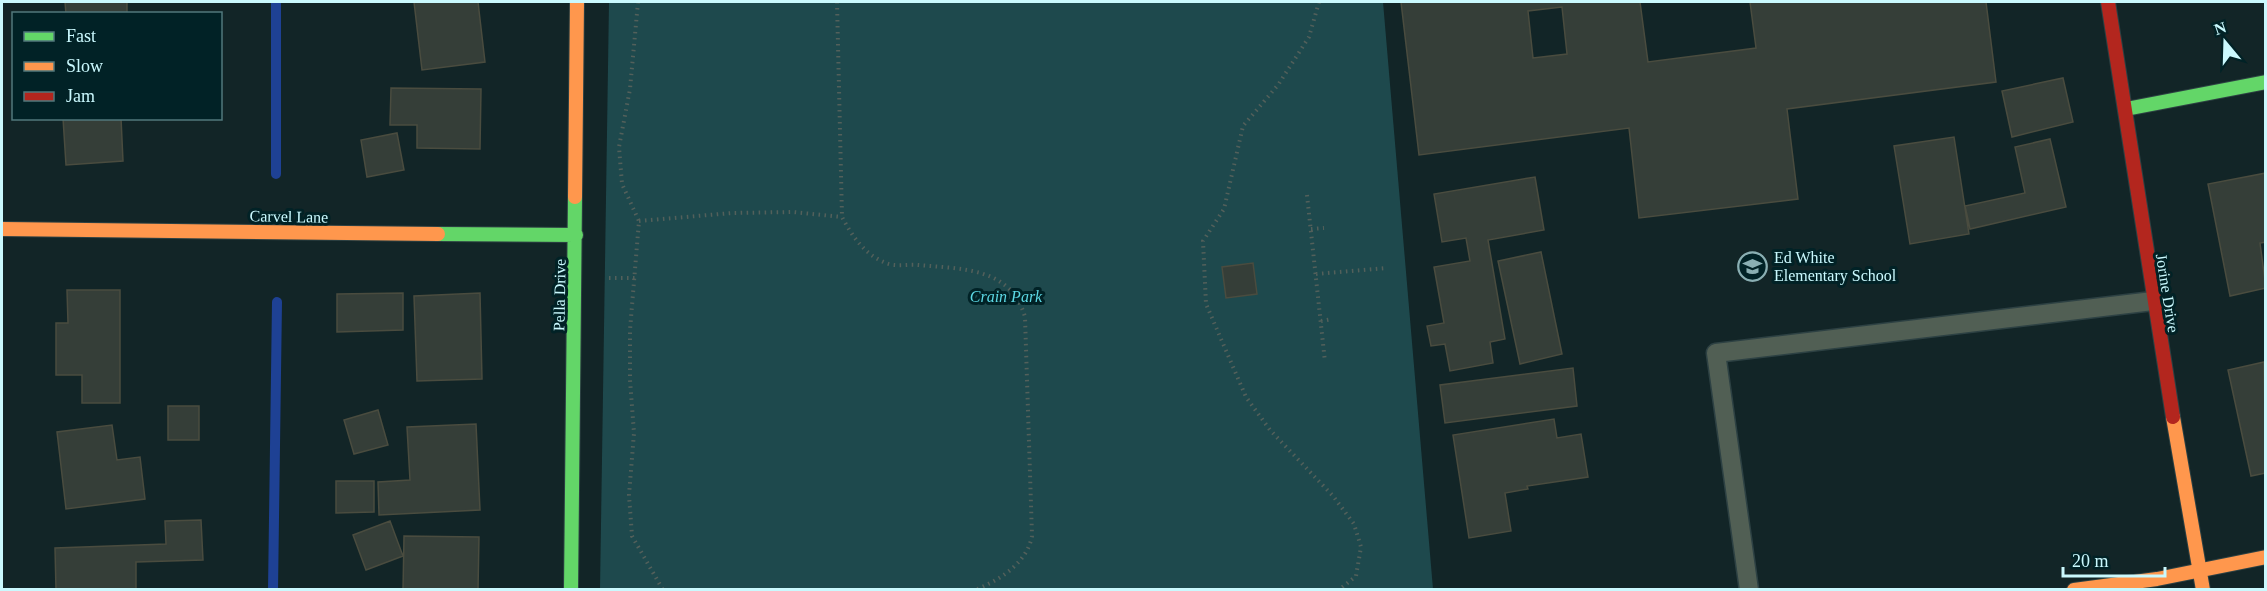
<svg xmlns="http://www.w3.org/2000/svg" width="2267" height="591" font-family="Georgia,serif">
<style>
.green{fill:#1e494d}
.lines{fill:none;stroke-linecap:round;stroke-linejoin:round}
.stream{stroke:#1e4194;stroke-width:10}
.building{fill:#353e38;stroke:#4a4c3f;stroke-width:1.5;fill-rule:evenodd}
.lane-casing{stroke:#2d4143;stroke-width:21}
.fast-casing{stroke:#2d4143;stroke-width:16}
.slow-casing{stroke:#2d4143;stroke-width:16}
.jam-casing{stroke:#2d4143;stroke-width:16}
.path{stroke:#53605b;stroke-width:4;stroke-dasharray:1.5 4.5;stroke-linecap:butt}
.lane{stroke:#515f54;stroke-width:18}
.fast{stroke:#63d668;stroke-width:14}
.slow{stroke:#ff974d;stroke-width:14}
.jam{stroke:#b3261e;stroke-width:14}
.labels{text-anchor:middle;stroke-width:6;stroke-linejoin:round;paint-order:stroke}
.street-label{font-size:16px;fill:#caf9fe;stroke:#012226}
.poi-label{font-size:16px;fill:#caf9fe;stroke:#012226;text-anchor:start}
.park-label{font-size:16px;font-style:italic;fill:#5cd8e4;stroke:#012226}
</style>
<rect width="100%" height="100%" fill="#122527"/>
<!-- green -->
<path class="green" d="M609,2H1383L1433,589L600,590Z"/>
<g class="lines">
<!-- stream -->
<path class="stream" d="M276,2V174
M273,590L277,302"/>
</g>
<!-- building -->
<path class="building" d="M65,2H127V14H66Z
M414,2H478L485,62L422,70Z
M1401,2H1640L1648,62L1756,48L1750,2H1986L1996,82L1787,109L1798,199L1639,218L1629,128L1419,155ZM1562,7L1567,54L1533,58L1528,11Z
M2063,78L2073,122L2012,137L2002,91Z
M391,88L481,89L480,149L417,148V125H390Z
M63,118H121L123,161L66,165Z
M397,133L404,170L367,177L361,140Z
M1954,137L1969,234L1910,244L1894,146Z
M2050,139L2066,207L1970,229L1965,206L2025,193L2015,147Z
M2266,173V242L2260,243L2266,288L2230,296L2208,184Z
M1535,177L1544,230L1488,240L1505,339L1490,342L1493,363L1450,371L1445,344L1431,346L1427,326L1444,323L1434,267L1470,261L1466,238L1442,242L1434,194Z
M1541,252L1562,354L1520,364L1498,261Z
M1253,263L1257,294L1226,298L1222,267Z
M67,290H120V403H82V375H56V323H68Z
M403,293V330L337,332V294Z
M480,293L482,379L417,381L414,296Z
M2264,362L2266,473L2251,476L2228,370Z
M1573,368L1577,406L1445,423L1440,385Z
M168,406H199V440H168Z
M378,410L388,445L354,454L344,420Z
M1554,419L1557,438L1581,434L1588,477L1527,486L1528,489L1505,493L1511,531L1469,538L1453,435Z
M476,424L480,510L379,515L378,482L410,480L407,427Z
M112,425L117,460L140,457L145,499L66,509L57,432Z
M336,481H374V512L336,513Z
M201,520L203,560L136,562V590H56L55,548L166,544L165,521Z
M390,521L403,556L366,570L353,535Z
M404,536L479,537L478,590H403Z"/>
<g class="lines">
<defs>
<path id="lane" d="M1749,590L1716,353L2153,301"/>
<path id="fast" d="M2126,109L2266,82
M438,234L576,235
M571,590L575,197"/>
<path id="slow" d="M575,197L577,2
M2,229L438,234
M2173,417L2203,590
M2074,590L2157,579L2266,557"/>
<path id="jam" d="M2108,2L2173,417"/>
</defs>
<!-- lane casing -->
<use href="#lane" class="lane-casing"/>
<!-- fast casing -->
<use href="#fast" class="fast-casing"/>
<!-- slow casing -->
<use href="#slow" class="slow-casing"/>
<!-- jam casing -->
<use href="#jam" class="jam-casing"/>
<!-- path -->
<path class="path" d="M638,2L630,89L619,147L622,184L639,221L630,330V380L634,433L629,495L632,536L663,590
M837,2L842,217C852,236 865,255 886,263C895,267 908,264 918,265C962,269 1011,267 1025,317L1032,536C1027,563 1000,580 975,590
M1319,2L1309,37L1278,85L1243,126L1224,209L1203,241L1206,304L1246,397L1270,430L1333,496L1354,524L1361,547L1356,576L1339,590
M1307,195L1325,362
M639,221L732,213L793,212L842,217
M1311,229L1324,228
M1316,274L1387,268
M609,278H635
M1321,321L1332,319"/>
<!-- lane -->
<use href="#lane" class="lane"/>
<!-- fast -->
<use href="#fast" class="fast"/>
<!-- slow -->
<use href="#slow" class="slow"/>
<!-- jam -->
<use href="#jam" class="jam"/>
</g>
<!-- icons -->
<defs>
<symbol id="school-ring" viewBox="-11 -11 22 22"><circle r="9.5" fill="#012226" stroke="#8aafb3" stroke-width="1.5"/><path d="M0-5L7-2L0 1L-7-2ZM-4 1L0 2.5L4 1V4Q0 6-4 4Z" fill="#8aafb3"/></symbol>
</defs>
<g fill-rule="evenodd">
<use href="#school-ring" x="1736" y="250" width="33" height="33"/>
</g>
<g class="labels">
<!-- street labels -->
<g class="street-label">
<text transform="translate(289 216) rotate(1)" y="6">Carvel Lane</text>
<text transform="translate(2168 293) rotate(81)" y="6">Jorine Drive</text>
<text transform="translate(559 295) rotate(-89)" y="6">Pella Drive</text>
</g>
<!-- poi labels -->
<g class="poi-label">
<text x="1774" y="263">Ed White<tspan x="1774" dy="18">Elementary School</tspan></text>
</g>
<!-- park labels -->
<g class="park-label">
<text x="1006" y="302">Crain Park</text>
</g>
</g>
<!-- border -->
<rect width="2267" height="591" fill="none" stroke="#caf9fe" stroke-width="6"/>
<!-- legend -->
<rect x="12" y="12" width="210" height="108" fill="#012226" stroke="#51787c" stroke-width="1.5"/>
<rect x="24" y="32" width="30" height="9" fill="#63d668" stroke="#51787c" stroke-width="1.5"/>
<text x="66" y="42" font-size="18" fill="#caf9fe">Fast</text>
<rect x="24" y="62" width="30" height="9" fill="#ff974d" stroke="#51787c" stroke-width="1.5"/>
<text x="66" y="72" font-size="18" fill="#caf9fe">Slow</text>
<rect x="24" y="92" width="30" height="9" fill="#b3261e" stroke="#51787c" stroke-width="1.5"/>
<text x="66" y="102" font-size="18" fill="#caf9fe">Jam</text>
<!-- north arrow -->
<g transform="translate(2225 42) rotate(341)" stroke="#012226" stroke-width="4.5" paint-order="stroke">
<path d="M0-4.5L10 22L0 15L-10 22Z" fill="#caf9fe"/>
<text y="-9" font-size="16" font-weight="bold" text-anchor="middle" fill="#caf9fe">N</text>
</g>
<!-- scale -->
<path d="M2063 567v9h102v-9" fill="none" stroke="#caf9fe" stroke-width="3"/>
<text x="2072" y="567" font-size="18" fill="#caf9fe" stroke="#012226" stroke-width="4.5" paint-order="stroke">20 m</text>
</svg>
